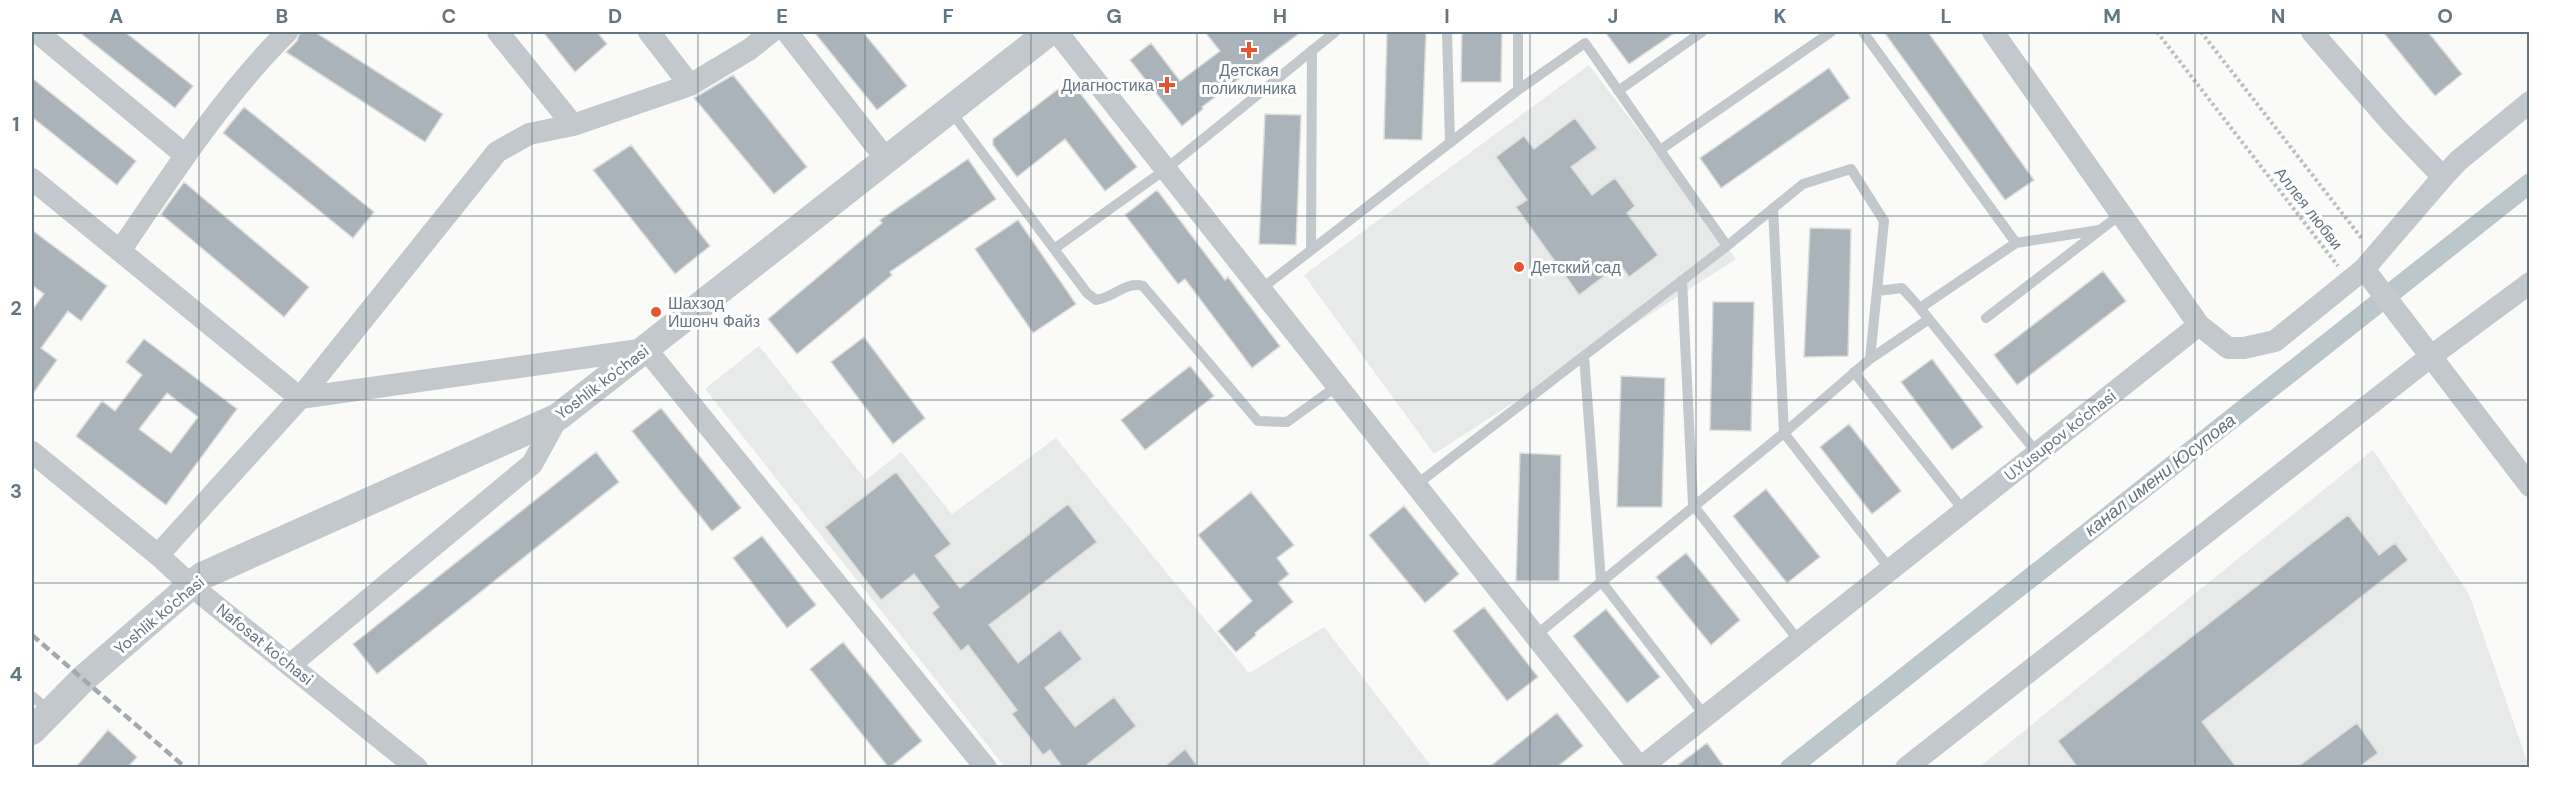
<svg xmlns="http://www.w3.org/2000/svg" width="2561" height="799" font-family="'DM Sans',sans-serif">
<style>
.built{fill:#e8e9e9}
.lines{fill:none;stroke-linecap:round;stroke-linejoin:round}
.canal{stroke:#bbc7cb;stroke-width:20}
.building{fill:#aab3b9;stroke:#dcdcda;stroke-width:1.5;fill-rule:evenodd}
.path{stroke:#bbbfc2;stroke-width:4;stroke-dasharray:3 3;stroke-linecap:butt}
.service{stroke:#c3c8cc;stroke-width:10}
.minor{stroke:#c3c8cc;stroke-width:22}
.tertiary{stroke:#c3c8cc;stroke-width:28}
.rail{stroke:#a2aab0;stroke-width:4.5;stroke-dasharray:9 4.5;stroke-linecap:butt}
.grid{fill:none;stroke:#657683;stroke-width:1.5;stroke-opacity:0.55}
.poi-dot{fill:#e4572e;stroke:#fff;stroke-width:2}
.labels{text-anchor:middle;stroke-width:6;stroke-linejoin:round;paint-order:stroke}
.poi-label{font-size:16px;fill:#657683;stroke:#fff;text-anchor:start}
.street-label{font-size:16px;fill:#657683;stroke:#fff}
.water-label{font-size:18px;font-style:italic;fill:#60757c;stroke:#fff}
.neatline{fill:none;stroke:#657683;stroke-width:2}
.grid-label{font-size:20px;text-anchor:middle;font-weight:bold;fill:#657683}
</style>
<rect width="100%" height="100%" fill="#fafaf8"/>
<!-- built -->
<path class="built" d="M1589,65L1736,259L1434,454L1304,275Z
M759,346L866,480L901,452L952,514L1056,438L1249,673L1324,627L1432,767H1005L705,389Z
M2373,450L2469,594L2529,767L1978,768Z"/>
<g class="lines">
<!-- canal -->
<path class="canal" d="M1790,768L2530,183"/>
</g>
<!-- building -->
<path class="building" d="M79,32H125L193,86L175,108Z
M300,32H315L443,114L425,142L286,52L297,41Z
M543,32H597L607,44L575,72Z
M814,32H863L907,86L877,110Z
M1205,32H1301L1202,107L1203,109L1182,126L1130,60L1151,43L1180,81L1220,51Z
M1387,32H1426L1422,140L1384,139Z
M1462,32H1502L1501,82H1461Z
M1605,32H1676L1629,64Z
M1884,32H1928L2034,180L2005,200Z
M2383,32H2428L2462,74L2435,96Z
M1829,68L1850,98L1721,188L1700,158Z
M733,75L807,167L774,194L694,98Z
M32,78L136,161L117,185L32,117Z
M1070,80L1137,167L1105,191L1065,139L1017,177L993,145V139Z
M244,107L374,212L353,238L223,133Z
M1265,114L1301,115L1296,245L1259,244Z
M1575,118L1597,148L1571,167L1592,195L1615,178L1635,206L1627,213L1658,255L1629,277L1620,264L1579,295L1516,207L1527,200L1496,157L1524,136L1534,149Z
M631,145L710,246L675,274L593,170Z
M968,159L996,199L890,272L892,275L797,354L768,319L882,223L880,220Z
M184,182L309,287L284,317L161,214Z
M1157,190L1225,280L1228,277L1280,346L1252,368L1185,279L1178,284L1125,215Z
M1018,220L1076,304L1033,333L975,249Z
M1810,228L1851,229L1848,356L1804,357Z
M32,230L107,286L81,321L68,311L41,348L57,360L32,395V310L44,294L32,285Z
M2103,271L2126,301L2017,385L1994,355Z
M1713,302H1754L1751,431L1710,430Z
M864,337L925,418L893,444L831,362Z
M144,339L237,409L166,505L76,436L102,401L115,411L142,375L126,362ZM167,393L198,417L171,453L139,429Z
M1932,359L1983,427L1952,450L1901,382Z
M1190,366L1214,396L1145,450L1121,420Z
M1621,376L1665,378L1662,507H1617Z
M661,408L741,508L712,531L632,431Z
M1849,424L1901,491L1872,514L1820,447Z
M596,452L619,482L377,674L353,644Z
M1520,453L1561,455L1559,581H1516Z
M896,472L951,544L935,556L960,588L1068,504L1097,542L989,625L1018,663L1060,630L1082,659L1045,688L1075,727L1114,697L1136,726L1083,768H1063L1050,750L1043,755L1012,714L1017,710L968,645L961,651L932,613L939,607L914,574L881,600L825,527Z
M1766,489L1820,557L1787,583L1733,516Z
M1251,492L1294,545L1277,558L1289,574L1278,583L1293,602L1255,633L1256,635L1236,652L1218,631L1252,601L1198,535Z
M1404,506L1459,574L1425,603L1369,535Z
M2348,515L2379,555L2395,543L2408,560L2202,722L2237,768H2078L2058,741Z
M762,536L816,605L787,628L733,558Z
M1686,553L1740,620L1711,645L1656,577Z
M1484,607L1538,677L1507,701L1453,631Z
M1606,609L1660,677L1627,703L1573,636Z
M843,642L922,741L889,768L810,669Z
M1557,713L1583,746L1556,768H1488Z
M2357,723L2378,753L2358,768H2296Z
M108,730L137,757L127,768H75Z
M1707,743L1725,768H1674Z
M1185,749L1199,768H1163Z"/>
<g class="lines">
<!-- path -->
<path class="path" d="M2157,32L2338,266
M2201,32L2363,240"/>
<!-- service -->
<path class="service" d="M1447,32L1450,143
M1863,32L2016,243L1920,308L2037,453
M1618,91L1702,32
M950,110L1087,293L1096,300C1113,298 1126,281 1143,286L1258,421L1287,422L1337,386
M1660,150L1831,32
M1773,208L1784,433L1890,569
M2016,243L2099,230
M1054,249L1166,169L1335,32
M1311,250L1312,50
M1682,280L1693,505L1799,641
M1261,289L1518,90V32
M1877,291L1902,288L1920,308
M1986,318L2121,214
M1584,356L1601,581L1705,716
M1870,359L1929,319
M1854,372L1964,511
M1416,485L1727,246L1585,43L1518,90
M1535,636L1784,433L1870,359L1884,221L1851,169L1803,184L1727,246
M32,696L50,711"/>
<!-- minor -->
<path class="minor" d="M37,32L185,155
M498,32L573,125
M649,32L690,85
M787,32L886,159
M1057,32L1640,768
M2312,32L2394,126L2443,177L2458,161L2530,102
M2443,177L2364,269L2530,486
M32,179L300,398L646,349L986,768
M120,251C171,176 222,97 287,32
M2199,325L2228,348H2244L2275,341L2364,269
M32,452L158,555L194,588L417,768
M158,555L300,398L497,152L529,134L573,125L690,85L750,49L771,32
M291,664L532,464L558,417
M1640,768L2199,325L1993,32
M1906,768L2430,357L2530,283"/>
<!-- tertiary -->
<path class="tertiary" d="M32,731L83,679L202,576L558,417L1049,32"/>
<!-- rail -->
<path class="rail" d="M32,635L186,768"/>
</g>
<!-- grid -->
<path class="grid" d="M199,32V768M366,32V768M532,32V768M698,32V768M865,32V768M1031,32V768M1197,32V768M1364,32V768M1530,32V768M1696,32V768M1863,32V768M2029,32V768M2195,32V768M2362,32V768M32,216H2530M32,400H2530M32,583H2530"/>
<!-- markers -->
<g class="poi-dot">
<path d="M1246 41h6v6h6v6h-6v6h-6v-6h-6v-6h6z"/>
<path d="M1164 76h6v6h6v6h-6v6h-6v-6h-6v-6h6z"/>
<circle cx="1519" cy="267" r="6"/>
<circle cx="656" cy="312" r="6"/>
</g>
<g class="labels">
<!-- poi labels -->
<g class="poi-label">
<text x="1249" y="76" text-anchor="middle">Детская<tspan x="1249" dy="18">поликлиника</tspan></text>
<text x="1154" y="91" text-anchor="end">Диагностика</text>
<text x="1531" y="273">Детский сад</text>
<text x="668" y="309">Шахзод<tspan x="668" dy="18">Ишонч Файз</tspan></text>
</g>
<!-- street labels -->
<g class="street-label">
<text transform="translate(2309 208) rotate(52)" y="6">Аллея любви</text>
<text transform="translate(602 382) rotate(-37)" y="6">Yoshlik ko'chasi</text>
<text transform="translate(2060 435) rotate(-38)" y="6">U.Yusupov ko'chasi</text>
<text transform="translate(159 615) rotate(-40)" y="6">Yoshlik ko'chasi</text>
<text transform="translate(265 644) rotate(39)" y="6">Nafosat ko'chasi</text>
</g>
<!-- water labels -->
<g class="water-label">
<text transform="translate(2160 475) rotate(-38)" y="6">канал имени Юсупова</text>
</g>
</g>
<!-- border -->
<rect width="2561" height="799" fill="none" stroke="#ffffff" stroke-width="66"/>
<rect x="33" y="33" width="2495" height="733" class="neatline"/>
<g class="grid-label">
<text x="116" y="23">A</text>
<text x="282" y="23">B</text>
<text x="449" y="23">C</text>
<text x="615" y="23">D</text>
<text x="782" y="23">E</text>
<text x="948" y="23">F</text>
<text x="1114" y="23">G</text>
<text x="1280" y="23">H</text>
<text x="1447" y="23">I</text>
<text x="1613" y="23">J</text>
<text x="1780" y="23">K</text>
<text x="1946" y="23">L</text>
<text x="2112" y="23">M</text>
<text x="2278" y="23">N</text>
<text x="2445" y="23">O</text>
<text x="16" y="131">1</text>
<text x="16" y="315">2</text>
<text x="16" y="498">3</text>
<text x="16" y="681">4</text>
</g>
</svg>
